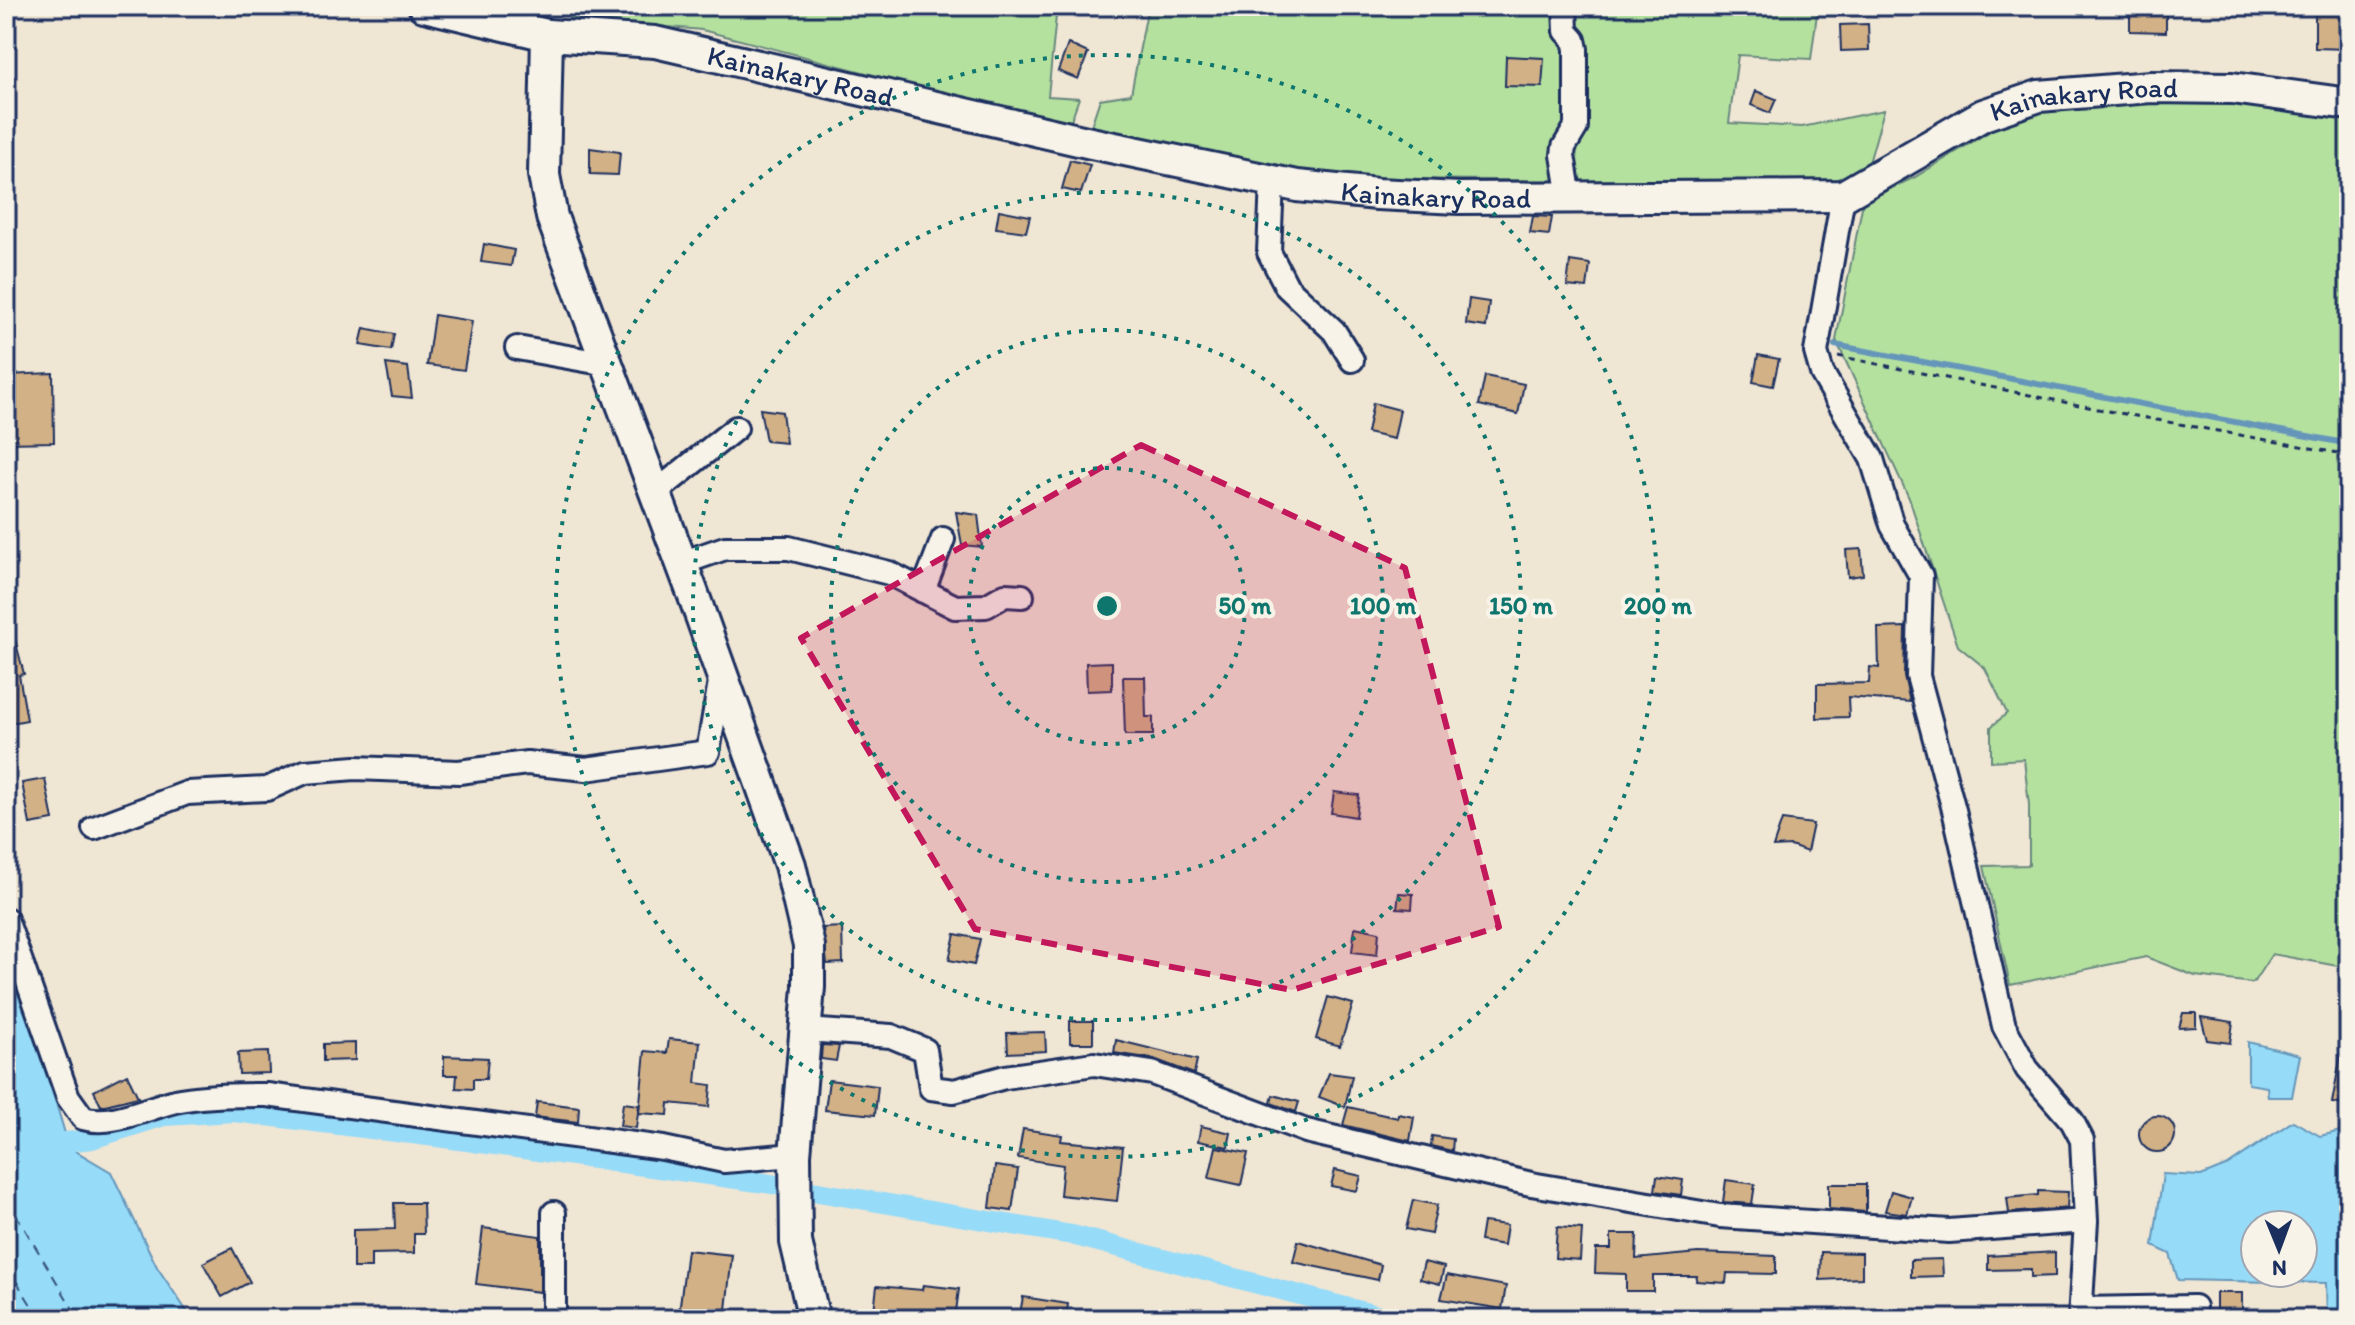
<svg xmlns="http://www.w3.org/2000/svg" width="2355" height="1325" font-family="Itim,sans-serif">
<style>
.green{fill:#b5e19f;stroke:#68887e;stroke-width:2}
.water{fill:#96dbf8;stroke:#6596ba;stroke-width:2;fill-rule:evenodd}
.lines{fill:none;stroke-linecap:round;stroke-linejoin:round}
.stream{stroke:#6596ba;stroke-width:6}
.canal{stroke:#96dbf8;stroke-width:20}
.ferry{stroke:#34517d;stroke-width:2;stroke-dasharray:10 8;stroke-linecap:butt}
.building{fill:#d3b186;stroke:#1b2f5e;stroke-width:2}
.minor-casing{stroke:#1b2f5e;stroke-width:28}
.secondary-casing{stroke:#1b2f5e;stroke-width:36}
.path{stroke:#1b2f5e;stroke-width:3;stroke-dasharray:6 6;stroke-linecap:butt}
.minor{stroke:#f7f3e8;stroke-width:22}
.secondary{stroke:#f7f3e8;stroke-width:30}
.marked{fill:#c2185b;fill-opacity:0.2;stroke:#c2185b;stroke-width:6;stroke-dasharray:16 10;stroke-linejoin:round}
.ring{fill:none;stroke:#0f766e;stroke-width:4;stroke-dasharray:4 8}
.labels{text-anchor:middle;stroke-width:8;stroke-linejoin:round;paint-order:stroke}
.street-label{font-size:28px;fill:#1b2f5e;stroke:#f7f3e8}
.centre{fill:#0f766e;stroke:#f7f3e8;stroke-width:4}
.ring-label{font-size:24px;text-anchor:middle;font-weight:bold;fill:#0f766e;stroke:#f7f3e8;stroke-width:8;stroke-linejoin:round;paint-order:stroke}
</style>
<rect width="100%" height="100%" fill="#f0e6d4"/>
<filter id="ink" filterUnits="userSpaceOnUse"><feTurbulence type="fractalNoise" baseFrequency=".0125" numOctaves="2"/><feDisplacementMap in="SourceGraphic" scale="16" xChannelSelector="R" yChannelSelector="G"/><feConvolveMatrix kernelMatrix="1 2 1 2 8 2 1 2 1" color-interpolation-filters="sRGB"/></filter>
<g filter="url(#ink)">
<!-- green -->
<path class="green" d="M568,6H1057L1048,96L1079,98L1069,126L702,30L569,18Z
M1148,6H1818L1811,59L1738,55L1729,123L1802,127L1884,110L1867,170L1822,184L1322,178L1089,132L1100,99L1131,94Z
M2148,99L2259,102L2349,118V968L2272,954L2253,983L2195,976L2146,957L2010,985L1984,866L2029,865V805L2024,759L1991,761V727L2007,713L1985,668L1958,646L1909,498L1836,340L1863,202L1915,177L2002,124L2048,107Z"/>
<!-- water -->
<path class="water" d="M6,934L69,1147L111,1172L157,1267L192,1319H6Z
M2248,1042L2300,1055L2292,1097H2268L2267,1087L2248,1084Z
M2293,1121L2320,1136L2349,1129V1319H2327L2326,1283L2178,1280L2170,1254L2153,1246L2163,1174L2201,1176L2228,1165ZM2255,1225H2303V1273H2255Z"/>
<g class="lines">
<!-- stream -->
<path class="stream" d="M1835,345L2349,444"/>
<!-- canal -->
<path class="canal" d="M40,1145L92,1139L164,1116L234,1112L452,1139L765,1183L1072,1235L1391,1319"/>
<!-- ferry -->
<path class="ferry" d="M6,1198L79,1319
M6,1265L40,1319"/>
</g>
<!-- building -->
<path class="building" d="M2130,6H2166V32L2130,31Z
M2315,6H2349V49L2315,48Z
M1868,24L1869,50L1841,51L1840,25Z
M1068,44L1088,53L1078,79L1058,71Z
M1506,56L1544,58L1542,87L1505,86Z
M1756,91L1776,99L1770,113L1751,105Z
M590,148L620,152L618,175L590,174Z
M1070,160L1090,165L1081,193L1062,189Z
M999,210L1030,216L1026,232L996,228Z
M1533,216L1552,217L1549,235L1530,233Z
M484,244L514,250L511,266L481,262Z
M1570,261L1590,264L1587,288L1567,286Z
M1469,299L1489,302L1486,327L1466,324Z
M434,315L472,321L464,370L427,365Z
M364,328L394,334L391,350L360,345Z
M1758,355L1779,359L1773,386L1753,382Z
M386,364L408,367L412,398L392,396Z
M53,373L54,442L6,443V375Z
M1485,376L1524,384L1518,414L1479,405Z
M1373,403L1400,410L1394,439L1367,433Z
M760,409L782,412L786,443L766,441Z
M956,512L978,515L982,547L962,545Z
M1861,549L1863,575L1848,577L1846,550Z
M11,624L24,674L19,675L27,720L6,724V625Z
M1905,627L1904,676L1910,702L1848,697L1849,717L1817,718V684L1869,683L1870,667L1879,668L1878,628Z
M1112,662V690L1087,691L1086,663Z
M1123,677H1145L1146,717H1153V735H1125Z
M45,779L53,820L30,824L22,783Z
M1334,792L1359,795L1356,817L1331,813Z
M1782,820L1813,824L1807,852L1791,846L1773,847Z
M1399,893L1413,894L1412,909L1397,908Z
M842,927L843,963L827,964L823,928Z
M1355,927L1379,932L1377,955L1352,952Z
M955,934L980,939L974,965L949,960Z
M1328,997L1353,1004L1340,1046L1316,1039Z
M2183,1013H2196V1027L2179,1028Z
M2201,1017L2233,1022L2230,1043L2207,1040Z
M1070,1021H1093V1043H1070Z
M1045,1032L1046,1051L1008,1053L1007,1033Z
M669,1039L700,1042L696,1083L711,1085L709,1107L669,1103L668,1115L639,1113L645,1051L667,1053Z
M1116,1040L1197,1060L1194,1074L1154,1059L1114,1053Z
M355,1043V1060L323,1061V1044Z
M822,1045L839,1046L836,1061L821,1059Z
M268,1052L269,1073L239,1074L238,1053Z
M2341,1054H2349V1106L2332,1103Z
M444,1056L488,1058L486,1079H473V1089L456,1088L457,1075H444Z
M1329,1073L1352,1076L1345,1107L1319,1097Z
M127,1074L138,1097L101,1106L94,1091Z
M829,1080L878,1086L875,1115L825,1110Z
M1273,1095L1299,1102L1296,1112L1271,1103Z
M537,1102L579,1107L578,1122L535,1117Z
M623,1103L639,1105L636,1128L620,1126Z
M1348,1107L1398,1118V1114L1414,1117L1410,1141L1343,1125Z
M2139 1134a18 18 0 1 1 36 0a18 18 0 1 1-36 0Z
M1201,1126L1231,1133L1228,1147L1198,1141Z
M1023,1129L1062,1135L1061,1141L1123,1147L1117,1201L1060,1195L1063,1165L1018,1158Z
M1432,1136L1453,1139L1452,1151L1431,1146Z
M1216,1147L1248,1153L1241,1185L1209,1178Z
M995,1166L1018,1169L1012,1211L990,1208Z
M1335,1170L1361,1176L1357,1191L1331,1186Z
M1657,1176L1683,1180L1681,1195L1655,1191Z
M1726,1180L1755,1184L1752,1204L1723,1202Z
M1829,1184H1866V1212L1829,1209Z
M1891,1191L1912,1197L1907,1214L1885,1211Z
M2038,1191L2068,1192L2067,1208L2009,1213L2007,1198L2038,1195Z
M1413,1200L1437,1205L1431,1234L1406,1229Z
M394,1203H423L424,1234H414V1253L371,1254V1268H353V1230L395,1229Z
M1483,1222L1507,1225L1504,1245L1480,1241Z
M1557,1227L1582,1229L1580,1260L1555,1258Z
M483,1228L540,1236V1292L476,1284Z
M1611,1234H1637L1636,1259L1698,1253L1776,1256V1274L1727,1273L1726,1283L1696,1281L1697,1276H1653V1291H1626V1274L1595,1273L1596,1249H1611Z
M1298,1241L1381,1265L1378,1280L1293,1262Z
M232,1248L250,1282L222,1297L203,1263Z
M687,1250L732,1255L725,1319L679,1313Z
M1821,1252L1862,1253V1278L1820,1280Z
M2055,1252V1276L2031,1277V1269L1988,1270V1256Z
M1942,1259L1943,1276L1911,1277V1260Z
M1424,1262L1444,1267L1440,1284L1420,1279Z
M1447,1275L1506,1286L1502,1309L1441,1299Z
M923,1285L959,1289L955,1319H873L877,1286L922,1290Z
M2216,1293H2242V1319H2216Z
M1023,1297L1068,1304L1066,1319H1019Z"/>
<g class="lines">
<defs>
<path id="minor" d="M1565,6L1566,31L1574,40L1576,49V127L1564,147L1563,155L1570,198
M1272,181L1269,252L1287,287L1334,331L1352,360
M1843,196L1816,352L1822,373L1872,459L1892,525L1921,576L1918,676L1954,810L2004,1026L2027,1069L2072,1121L2082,1140L2086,1221L2080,1319
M517,348L607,364
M655,493L736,428
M682,563L725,548H789L889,573L955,607L986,606L1005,595L1022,596
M923,591L943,539
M94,828L187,793L267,789L305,772L355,768L459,772L527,763L586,769L708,752L721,676
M6,919L68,1097L83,1118C113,1127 150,1106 180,1100C208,1095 237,1095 267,1095L663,1148L724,1161L795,1155
M806,1030L891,1036L925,1050L931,1088L954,1091L1005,1077L1094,1064L1152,1073L1306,1131L1531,1184L1720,1216L1949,1231L2086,1221
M554,1213V1319
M2081,1309L2194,1307"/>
<g id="secondary">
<path id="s1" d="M424,6L547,35L655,42L1091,143L1297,186L1377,194L1459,198L1843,196L1983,115L2039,96L2151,87L2232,88L2349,104"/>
<path d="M547,35L544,175L552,217L692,591L790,865L809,946V987L795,1155L796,1242L814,1319"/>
</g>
</defs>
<!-- minor casing -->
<use href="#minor" class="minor-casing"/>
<!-- secondary casing -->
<use href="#secondary" class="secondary-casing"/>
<!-- path -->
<path class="path" d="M1838,356L2108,411L2349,455"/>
<!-- minor -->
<use href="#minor" class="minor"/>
<!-- secondary -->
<use href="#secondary" class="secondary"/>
</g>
</g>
<!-- marked area -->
<path class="marked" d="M1141,445L1405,568L1499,927L1292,990L975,929L801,638Z"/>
<!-- distance rings -->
<g class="ring">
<circle cx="1107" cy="606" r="138"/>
<circle cx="1107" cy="606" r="276"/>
<circle cx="1107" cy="606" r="414"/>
<circle cx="1107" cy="606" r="551"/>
</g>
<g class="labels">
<!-- street labels -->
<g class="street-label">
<text dy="10" stroke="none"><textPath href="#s1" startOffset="384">Kainakary Road</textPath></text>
<text dy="10" stroke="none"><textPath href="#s1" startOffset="1704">Kainakary Road</textPath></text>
<text dy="10" stroke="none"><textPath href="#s1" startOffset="1032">Kainakary Road</textPath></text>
</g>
</g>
<circle cx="1107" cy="606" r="12" class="centre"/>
<g class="ring-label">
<text x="1245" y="614">50 m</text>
<text x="1383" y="614">100 m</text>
<text x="1521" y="614">150 m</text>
<text x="1658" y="614">200 m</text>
</g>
<!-- margin -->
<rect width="2355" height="1325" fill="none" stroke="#f7f3e8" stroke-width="32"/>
<rect x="16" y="16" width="2323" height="1293" fill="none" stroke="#1b2f5e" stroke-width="3" filter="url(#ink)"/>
<!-- north arrow -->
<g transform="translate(2279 1249) rotate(179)"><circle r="38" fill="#f7f3e8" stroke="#9fa5b1" stroke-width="2"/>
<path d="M0-6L14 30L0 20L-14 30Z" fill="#1b2f5e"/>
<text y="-12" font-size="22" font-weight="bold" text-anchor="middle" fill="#1b2f5e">N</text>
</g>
</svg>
